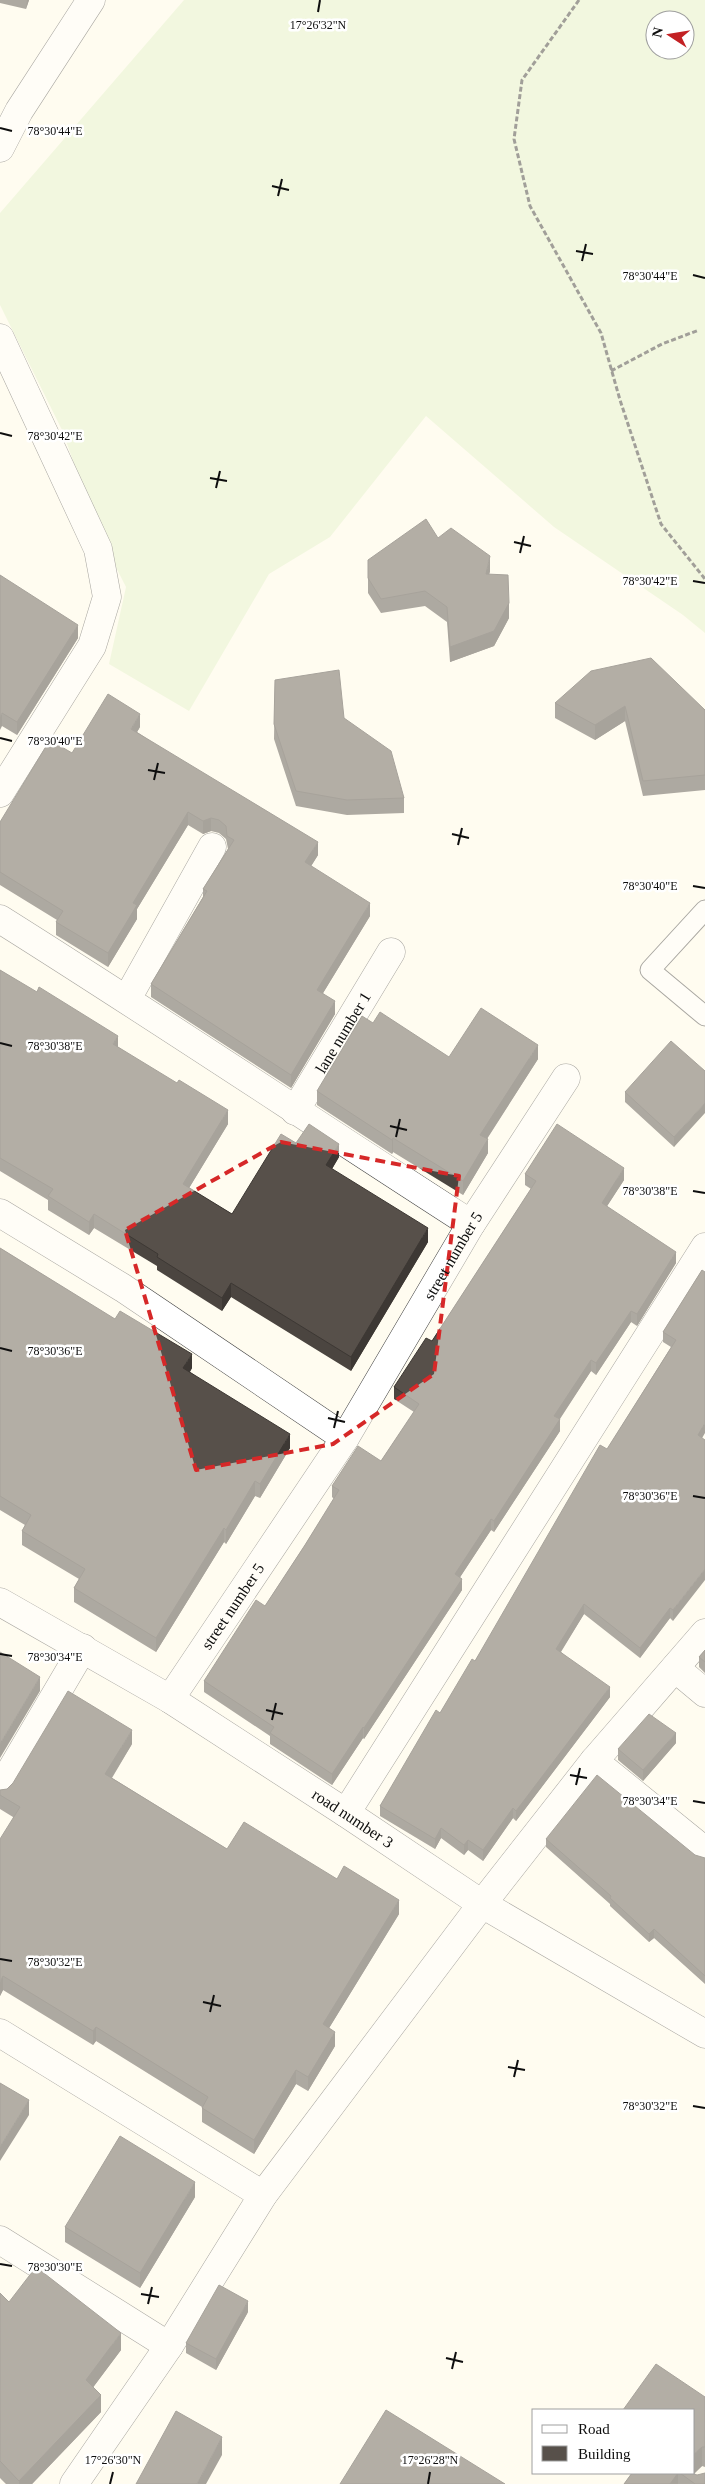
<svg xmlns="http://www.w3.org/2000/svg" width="705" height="2484" font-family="Georgia,serif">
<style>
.pitch{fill:#e3f2ca;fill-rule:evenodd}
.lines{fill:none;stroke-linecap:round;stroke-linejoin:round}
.service-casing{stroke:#414141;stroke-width:21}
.minor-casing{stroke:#414141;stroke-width:29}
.path{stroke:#303030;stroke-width:3;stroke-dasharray:5 2.5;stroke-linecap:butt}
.service{stroke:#fff;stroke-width:19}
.minor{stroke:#fff;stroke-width:28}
.wall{fill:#4b4540}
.shaded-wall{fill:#3d3834}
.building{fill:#57504a;stroke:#3d3834}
.marked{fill:none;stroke:#d62828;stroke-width:4;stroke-dasharray:10 6;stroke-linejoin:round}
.ticks{fill:none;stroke:#0e0e0e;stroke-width:2}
.labels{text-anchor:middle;stroke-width:5;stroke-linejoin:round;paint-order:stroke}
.street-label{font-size:16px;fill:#0e0e0e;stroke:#fff}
.ticks-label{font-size:12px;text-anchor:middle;fill:#0e0e0e;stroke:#fff;stroke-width:5;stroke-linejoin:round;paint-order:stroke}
</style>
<rect width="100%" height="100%" fill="#fffcf0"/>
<!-- pitch -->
<path class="pitch" d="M184,0H705V633L683,615L554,527L426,416L330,537L269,574L189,711L109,664L126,587L97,530L63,432L0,305V213ZM655,20H685V50H655Z"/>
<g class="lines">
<defs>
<path id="service" d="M705,910L650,970L705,1016"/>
<g id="minor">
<path d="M0,148L19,111L91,0"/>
<path d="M0,338L98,549L107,597L92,646L0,793"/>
<path d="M0,919C159,1019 314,1123 471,1224"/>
<path d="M127,999L212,847"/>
<path id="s1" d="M295,1111L391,952"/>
<path d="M0,1213L123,1288L345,1438"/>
<path id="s2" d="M0,1602L170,1699L346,1813L482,1904L705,2034"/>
<path d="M675,1668L705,1693"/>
<path id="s3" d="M170,1699L345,1438L471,1224L566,1078"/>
<path d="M594,1761L705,1851"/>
<path d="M0,1789L83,1648"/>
<path d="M346,1813L705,1247"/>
<path d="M0,2033L263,2195"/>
<path d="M0,2240L169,2346"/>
<path d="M74,2484L169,2346L263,2195L482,1904L594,1761L705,1633"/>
</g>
</defs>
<!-- service casing -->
<use href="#service" class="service-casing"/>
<!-- minor casing -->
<use href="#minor" class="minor-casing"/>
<!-- path -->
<path class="path" d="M579,0L522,80L514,139L530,206L601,333L620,400L661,524L705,579
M611,371L662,344L699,330"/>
<!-- service -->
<use href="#service" class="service"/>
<!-- minor -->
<use href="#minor" class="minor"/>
</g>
<!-- wall -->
<path class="wall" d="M0,0H29L26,9L0,3V5Z
M438,538L490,571L489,574L509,618L494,646L450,662L447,622L425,606L381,613L368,593V560Z
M0,575L78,638L17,735L2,726Z
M275,680L344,718L404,798V813L347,815L296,806L274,739Z
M555,703L705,710V790L643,796L625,721L595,740L555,718Z
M140,727L137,732L318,855L311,866L370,916L323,993L335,1014L291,1088L151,997V984L203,897V889L228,849L226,839L219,833L211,831L203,834L188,825L137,909V919L108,967L56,935V922L57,920L0,885V822L72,753Z
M0,970L118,1047L228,1124L189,1188L232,1214L296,1143L339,1157L332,1169L428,1242L351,1371L231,1297L222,1311L157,1270V1266L94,1228L89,1235L48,1210V1200L0,1171Z
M449,1057L538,1059L487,1139L488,1153L463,1195L393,1152L392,1154L317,1105V1091Z
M705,1071L674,1147L625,1102V1092Z
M525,1174L624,1180L607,1206L676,1263L637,1326L631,1322L596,1375L591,1371L560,1419V1431L494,1532L491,1530L460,1577L462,1590L364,1739L363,1738L332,1785L270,1744V1736L204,1692V1681L265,1606L305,1545L334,1499L332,1497V1486L381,1461L414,1412L394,1399V1387L432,1341L531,1189L525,1185Z
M0,1248L192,1368L190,1372L290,1448L260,1498L255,1496L226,1544L224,1542L156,1652L74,1602V1588L79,1579L22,1545V1531L25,1525L0,1510Z
M702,1270V1438L673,1621L670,1618L640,1658L584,1614L561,1652L610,1697L516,1821L513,1818L483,1861L468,1850L464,1855L441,1838L435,1849L380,1816V1806L440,1713L475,1661L671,1347L663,1342V1332Z
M705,1650V1673L699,1667V1657Z
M676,1743L643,1781L618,1760V1749Z
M132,1744L112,1778L227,1849L337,1879L399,1914L329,2028L335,2046L308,2091L296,2084L254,2154L202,2122V2107L96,2041L93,2045L3,1990L0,1996L13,1817L0,1809V1790L7,1789Z
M546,1839L705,1858V1984L654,1938L649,1942L610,1906V1904L546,1847Z
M195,2197L140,2288L65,2242V2227Z
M0,2293L9,2302L121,2350L93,2387L101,2412L32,2484H6L0,2478Z
M248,2312L216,2370L186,2353V2343Z
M705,2397V2467L702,2466L694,2474L705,2484H624L632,2473H694Z"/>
<!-- shaded-wall -->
<path class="shaded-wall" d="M27,0H29L26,9Z
M490,556V571L486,589V574Z
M509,603V618L494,646L450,662V647Z
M78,625V638L17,735V722Z
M625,706V721L595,740V725Z
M2,713V726L0,730V717Z
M140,714V727L131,742V729Z
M188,812V825L137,909V919L108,967V953L133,903Z
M211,818V831L203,834V821Z
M318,842V855L305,876V862Z
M370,903V916L317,1003V990Z
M335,1001V1014L291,1088V1075Z
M118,1036V1050L113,1044Z
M538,1045V1059L480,1149V1135Z
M705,1103V1113L674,1147V1137Z
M228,1110V1124L183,1198V1184Z
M393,1138V1152L392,1154V1140Z
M488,1139V1153L463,1195V1181Z
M339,1144V1157L326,1179V1165Z
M624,1168V1180L602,1214V1203Z
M94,1214V1228L89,1235V1222Z
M428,1228V1242L351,1371V1357Z
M676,1252V1263L637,1326V1314Z
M231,1283V1297L222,1311V1298Z
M631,1311V1322L596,1375V1363Z
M192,1354V1368L183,1382V1368Z
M591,1360V1371L554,1427V1416Z
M560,1419V1431L494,1532V1521Z
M705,1423V1433L698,1445V1435Z
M290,1434V1448L260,1498V1484Z
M255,1481V1496L226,1544V1530Z
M491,1519V1530L455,1585V1574Z
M224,1528V1542L156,1652V1638Z
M705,1569V1580L673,1621V1610Z
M462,1579V1590L364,1739V1728Z
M584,1604V1614L556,1659V1649Z
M670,1608V1618L640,1658V1648Z
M40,1677V1691L0,1758V1744Z
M610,1687V1697L516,1821V1811Z
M363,1727V1738L332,1785V1774Z
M132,1730V1744L105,1788V1774Z
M676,1733V1743L643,1781V1770Z
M513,1808V1818L483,1861V1850Z
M441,1828V1838L435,1849V1839Z
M468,1840V1850L464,1855V1845Z
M399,1900V1914L323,2038V2024Z
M654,1929V1938L649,1942V1934Z
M3,1976V1990L0,1996V1982Z
M96,2027V2041L93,2045V2031Z
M335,2032V2046L308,2091V2077Z
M296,2070V2084L254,2154V2140Z
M29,2100V2115L0,2161V2147Z
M195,2182V2197L140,2288V2273Z
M248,2301V2312L216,2370V2359Z
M121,2333V2350L86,2397V2380Z
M101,2395V2412L32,2484H19V2481Z
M222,2437V2455L206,2484H197Z
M702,2447V2466L690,2477L688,2473H694V2454Z
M678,2473V2484H670Z"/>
<!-- building -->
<path class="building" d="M426,519L438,538L451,528L490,556L486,574L508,575L509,603L494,631L450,647L447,607L425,591L381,599L368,578V560Z
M0,575L78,625L17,722L2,713L0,717Z
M651,658L705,710V775L643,781L625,706L595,725L555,703L591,671Z
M339,670L344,718L391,751L404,798L347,800L296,791L274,724L275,680Z
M108,694L140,714L131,729L318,842L305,862L370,903L317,990L335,1001L291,1075L151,984L207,891L203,889L234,840L227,836L226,826L219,820L211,818L203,821L188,812L133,903L137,905L108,953L56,922L63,911L0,872V822L50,740L72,753Z
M0,970L37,992L39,987L118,1036L113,1044L177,1083L179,1080L228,1110L183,1184L232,1214L281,1134L296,1143L309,1124L339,1144L326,1165L428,1228L351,1357L231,1283L222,1298L157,1257L158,1254L94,1214L89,1222L48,1196L53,1189L0,1158Z
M481,1008L538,1045L480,1135L488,1139L463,1181L393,1138L392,1140L317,1091L362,1016L373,1023L380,1012L449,1057Z
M671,1041L705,1071V1103L674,1137L625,1092Z
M557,1124L624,1168L602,1203L676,1252L637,1314L631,1311L596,1363L591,1360L554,1416L560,1419L494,1521L491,1519L455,1574L462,1579L364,1728L363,1727L332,1774L270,1733L274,1727L204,1681L256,1600L265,1606L305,1545L339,1490L332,1486L358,1446L381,1461L419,1404L394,1387L426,1338L432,1341L536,1181L525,1174Z
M0,1248L115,1319L120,1311L192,1354L183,1368L290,1434L260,1484L255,1481L226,1530L224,1528L156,1638L74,1588L85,1569L22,1531L31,1515L0,1496Z
M702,1270L705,1272V1423L698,1435L705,1440V1569L673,1610L670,1608L640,1648L584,1604L556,1649L610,1687L516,1811L513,1808L483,1850L468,1840L464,1845L441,1828L435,1839L380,1806L436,1710L440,1713L472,1659L475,1661L600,1445L607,1449L676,1340L663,1332Z
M705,1650V1662L699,1657Z
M0,1652L40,1677L0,1744Z
M68,1691L132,1730L105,1774L227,1849L244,1822L337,1879L344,1866L399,1900L323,2024L335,2032L308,2077L296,2070L254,2140L202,2108L208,2097L96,2027L93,2031L3,1976L0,1982V1839L20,1807L0,1795V1790L7,1789L13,1783Z
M649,1714L676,1733L643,1770L618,1749Z
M597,1775L695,1855L705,1858V1976L654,1929L649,1934L610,1898L611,1896L546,1839Z
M0,2083L29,2100L0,2147Z
M120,2136L195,2182L140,2273L65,2227Z
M36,2267L121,2333L86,2380L101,2395L19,2481L0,2461V2293L9,2302Z
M219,2285L248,2301L216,2359L186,2343Z
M656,2364L705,2397V2447H702L694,2454V2410H623Z
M386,2410L505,2484H340Z
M176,2411L222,2437L197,2484H136Z
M632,2473H678L670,2484H624Z
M680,2473H692L697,2475L705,2473V2484H695Z"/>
<!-- marked area -->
<path d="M0 0H705V2484H0ZM281,1142L459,1176L434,1374L333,1444L196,1470L125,1230Z" fill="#fffcf0" fill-opacity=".55" fill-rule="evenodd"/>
<path class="marked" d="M281,1142L459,1176L434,1374L333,1444L196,1470L125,1230Z"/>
<!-- ticks -->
<path class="ticks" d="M318,12L320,0M0,128L12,131M272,186L289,190M278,196L282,179M576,251L593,254M582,261L586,244M693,275L705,278M0,433L12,436M210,478L227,481M216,488L220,471M514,542L531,546M520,553L524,536M693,581L705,583M0,738L12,741M148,770L165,773M154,780L158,763M452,834L469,838M458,845L462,828M693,886L705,888M0,1043L12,1046M390,1126L407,1130M396,1137L400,1119M693,1191L705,1193M0,1348L12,1351M328,1418L345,1422M334,1428L338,1411M693,1496L705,1498M0,1654L12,1656M266,1710L283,1714M272,1720L276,1703M570,1775L587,1778M576,1785L580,1768M693,1801L705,1803M0,1959L12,1961M203,2002L221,2006M210,2012L214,1995M508,2067L525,2070M514,2077L518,2060M693,2106L705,2108M0,2264L12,2266M141,2294L159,2297M148,2304L152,2287M446,2358L463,2362M452,2369L456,2352M110,2484L113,2472M428,2484L430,2472"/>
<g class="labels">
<!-- street labels -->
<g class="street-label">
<text dy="6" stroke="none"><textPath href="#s1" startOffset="92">lane number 1</textPath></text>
<text dy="6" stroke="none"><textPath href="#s3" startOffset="526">street number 5</textPath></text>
<text dy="6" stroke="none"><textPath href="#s3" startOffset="112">street number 5</textPath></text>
<text dy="6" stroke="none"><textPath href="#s2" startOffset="414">road number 3</textPath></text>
</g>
</g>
<g class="ticks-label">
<text x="318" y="29">17°26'32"N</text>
<text x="55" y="135">78°30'44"E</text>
<text x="650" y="280">78°30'44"E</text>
<text x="55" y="440">78°30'42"E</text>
<text x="650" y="585">78°30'42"E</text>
<text x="55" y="745">78°30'40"E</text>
<text x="650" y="890">78°30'40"E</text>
<text x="55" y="1050">78°30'38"E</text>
<text x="650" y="1195">78°30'38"E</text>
<text x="55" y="1355">78°30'36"E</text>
<text x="650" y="1500">78°30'36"E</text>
<text x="55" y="1661">78°30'34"E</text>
<text x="650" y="1805">78°30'34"E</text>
<text x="55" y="1966">78°30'32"E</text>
<text x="650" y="2110">78°30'32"E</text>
<text x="55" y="2271">78°30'30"E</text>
<text x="113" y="2464">17°26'30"N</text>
<text x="430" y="2464">17°26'28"N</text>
</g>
<!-- legend -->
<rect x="532" y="2409" width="162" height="65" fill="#ffffff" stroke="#9f9f9f"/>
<rect x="542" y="2425" width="25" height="8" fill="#ffffff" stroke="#9f9f9f"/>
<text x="578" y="2434" font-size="15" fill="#0e0e0e">Road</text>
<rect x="542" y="2446" width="25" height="15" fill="#57504a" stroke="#9f9f9f"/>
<text x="578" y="2459" font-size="15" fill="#0e0e0e">Building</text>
<!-- north arrow -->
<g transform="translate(670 35) rotate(282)"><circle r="24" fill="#ffffff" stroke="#9f9f9f"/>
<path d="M0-4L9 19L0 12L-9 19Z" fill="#c32124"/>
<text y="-8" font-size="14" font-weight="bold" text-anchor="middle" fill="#0e0e0e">N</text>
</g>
</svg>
